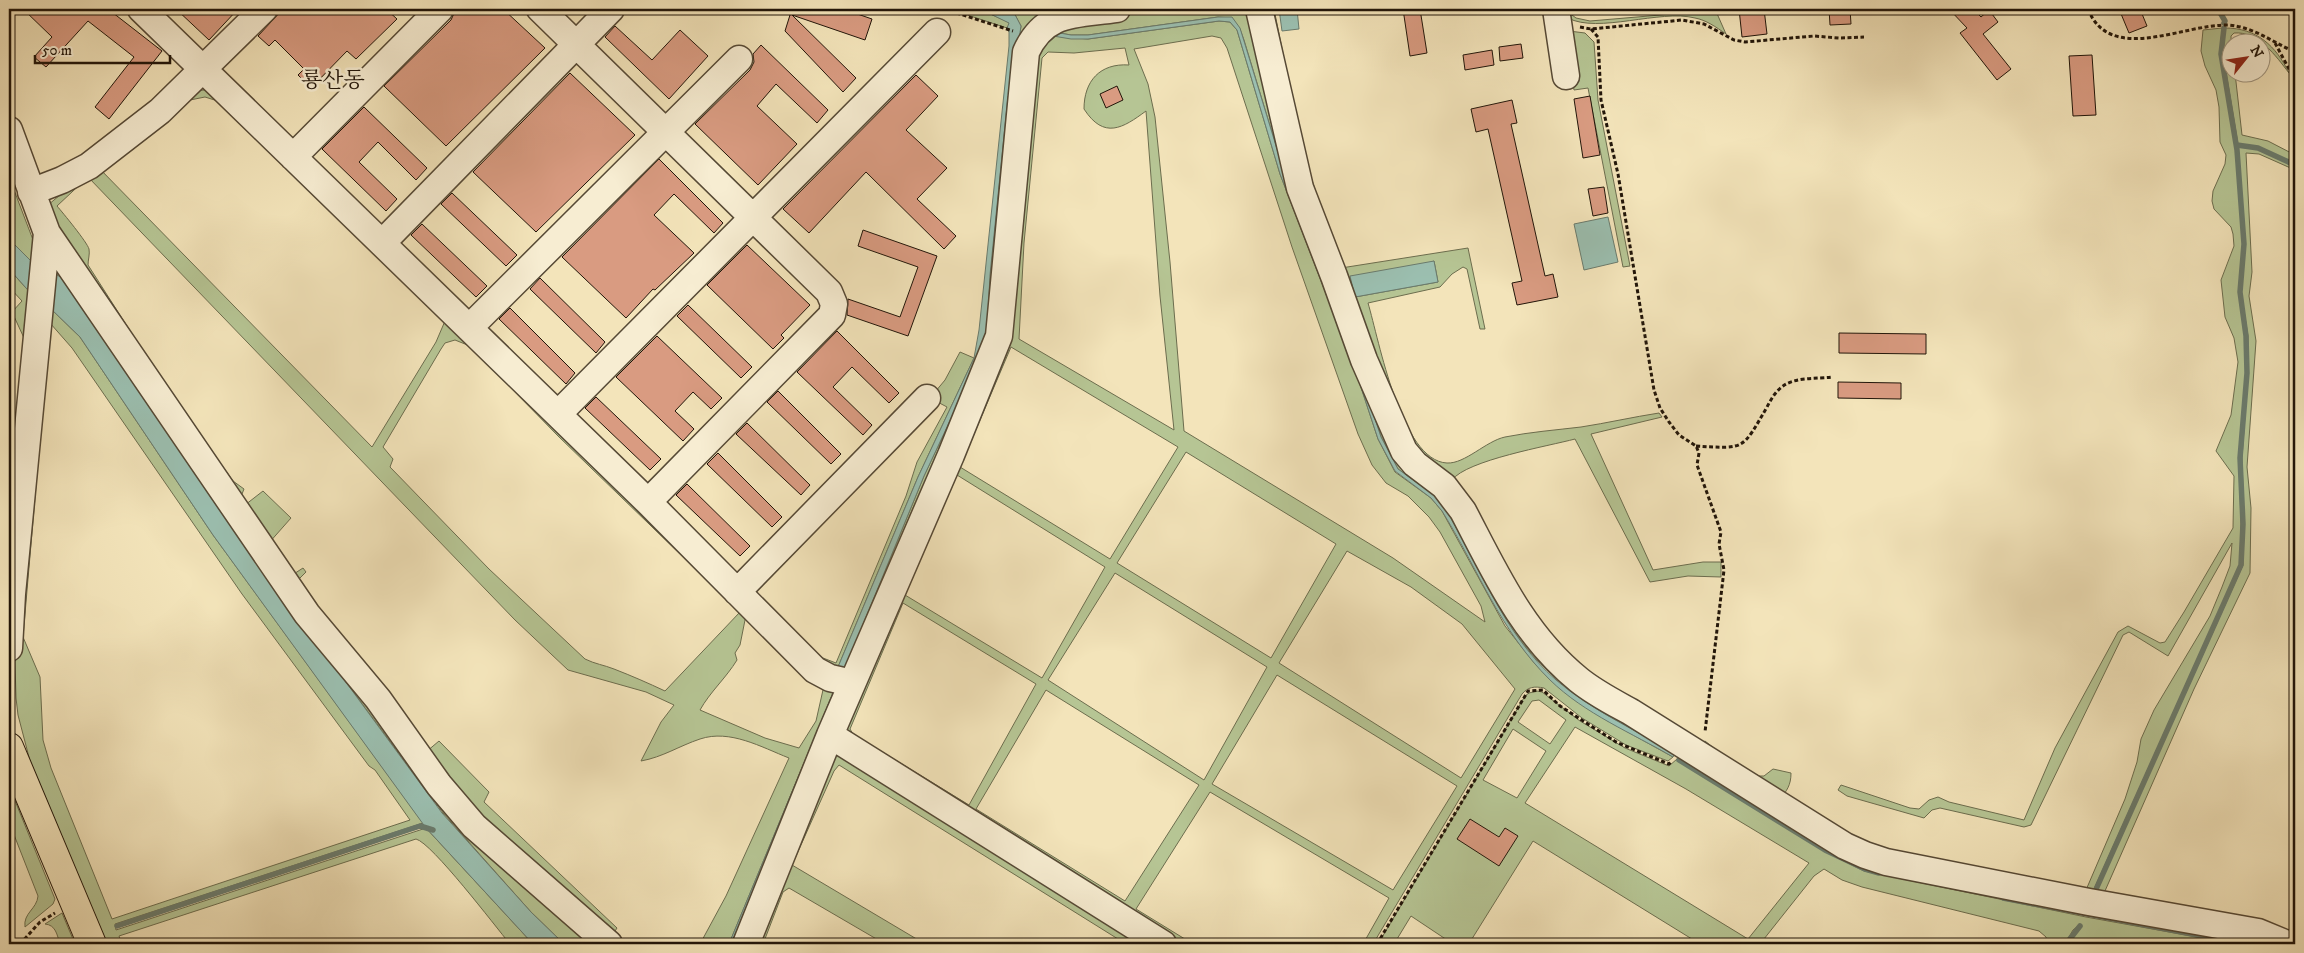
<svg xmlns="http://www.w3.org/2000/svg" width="2304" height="953" font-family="'IM FELL DW Pica','Noto Serif KR',serif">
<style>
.green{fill:#b6c594;stroke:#6c6d4e;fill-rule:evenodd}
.water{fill:#9bbfb0;stroke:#6a7b6d}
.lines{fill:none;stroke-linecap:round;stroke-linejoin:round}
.stream{stroke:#6a7b6d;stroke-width:5.5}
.building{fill:#d99b81;stroke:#211509}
.minor-casing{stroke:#564935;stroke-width:29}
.major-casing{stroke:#211509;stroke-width:30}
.path{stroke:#211509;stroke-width:3;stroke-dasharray:4 2.5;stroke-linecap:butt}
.minor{stroke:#f7edd2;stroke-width:26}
.major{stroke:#f3e4ba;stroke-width:28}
.labels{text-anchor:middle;stroke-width:5;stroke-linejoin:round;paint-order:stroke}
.quarter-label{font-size:22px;fill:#211509;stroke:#f7edd2}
</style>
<rect width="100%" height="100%" fill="#f3e4ba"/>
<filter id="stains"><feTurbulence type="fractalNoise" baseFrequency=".004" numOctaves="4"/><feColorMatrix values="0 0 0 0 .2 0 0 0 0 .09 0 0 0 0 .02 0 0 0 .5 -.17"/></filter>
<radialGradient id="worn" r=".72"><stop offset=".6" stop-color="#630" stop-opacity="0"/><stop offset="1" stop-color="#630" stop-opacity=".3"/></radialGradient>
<!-- green -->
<path class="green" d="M949,9H980L1010,23L1007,28Z
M1012,9L1025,10L1083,9L1042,19L995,328L890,583L845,668L924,476L979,359L987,331L990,275L1008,95L1011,93L1021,26Z
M1160,9H1248L1290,171L1429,482L1491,577L1657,743C1596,712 1549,683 1509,625C1500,612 1494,596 1486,582C1473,557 1459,532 1445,508L1434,495L1398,469L1381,437L1358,368L1284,172L1244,40L1240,29L1232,18L1218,17L1088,35H1071L1054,32L1071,22Z
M1267,9H1274L1303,153L1341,268L1468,248L1485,329H1480L1467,269L1463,267L1452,274L1440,287L1368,303C1379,340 1401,461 1447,463C1465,464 1486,441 1505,437C1530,432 1556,430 1581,427C1607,423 1633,417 1659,413L1662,417L1591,434L1653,570L1703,562H1721V577L1688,576L1650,582L1575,439C1549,446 1467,460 1452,480L1416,453L1318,218ZM1434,261L1438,282L1355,297Z
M1698,9H1715L1726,34C1716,27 1706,20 1695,18C1660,9 1598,34 1568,18V12L1576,18L1590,21L1684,13Z
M1219,21L1230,22L1237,30L1280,174L1355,369L1378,439L1395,472L1431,498L1442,511L1505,626L1536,665L1582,704L1608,721L1673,757L1668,761L1626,745L1582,718L1544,688C1534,686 1528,687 1522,694L1373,944H1363L1389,898L1210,792L1136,909L1193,944H1173L843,730L997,360L1036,51L1053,36L1088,39ZM1212,36L1221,38L1227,48L1292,247L1358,434L1372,465L1386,483L1408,496L1429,517L1440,532L1481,606L1485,622L1393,558L1184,431L1170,262L1155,117L1148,84L1134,49ZM1125,48L1129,65C1100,63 1084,81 1084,109C1104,140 1123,128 1146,111L1160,296L1174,430L1019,339L1024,243L1042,58L1048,52L1074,53ZM1011,347L1178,447L1110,559L960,467ZM1186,452L1336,544L1271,658L1117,563ZM957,475L1105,567L1042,678L905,595ZM1347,551L1411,587L1462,624L1515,689L1461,778L1279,663ZM1115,573L1267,667L1204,780L1048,680ZM903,603L1036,684L969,805L853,734L850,729ZM1277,675L1457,786L1393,890L1212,784ZM1046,690L1199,785L1125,901L976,809Z
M2222,28L2220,54L2236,150L2243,244L2239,292L2245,336L2246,373L2239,458L2241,524L2240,564L2090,898L2083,897L2125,799L2137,762L2141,739L2154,710L2210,616L2222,587L2230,566L2232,543L2168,656L2129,632L2123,635L2031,825L2024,827L1940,808L1932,810L1924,818L1847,796L1838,790L1841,785L1910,808L1919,809L1929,800L1938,797L1949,802L2024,820L2055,748L2118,632L2128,626L2160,643L2165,642L2184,612L2233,528L2234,476L2216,451L2231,415L2238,362L2234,338L2225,317L2221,280L2234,246L2233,234L2231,227L2214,209L2212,201L2213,191L2225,164L2226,155L2220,142L2219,107L2216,90L2205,66L2201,51L2203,30Z
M2225,28C2257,28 2276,46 2289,73C2276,56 2258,31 2234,33L2231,36L2232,72L2235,73L2242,135L2268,141L2295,155V163L2257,147L2238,144L2223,54Z
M1569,31L1585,33L1594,42L1598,100L1630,266L1623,267L1588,88L1574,90L1567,38Z
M204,90L213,91L747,610L740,645L735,653L737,660C726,678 710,692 700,710L765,738L799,748L816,721L825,681L835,688L729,944H700L726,896L789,758C761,747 730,729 700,739C679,746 663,757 641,761L661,722L674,705L646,692L568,670L515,620L88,177L57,206C63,213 87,242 89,249C90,254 88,260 88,265L166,387L233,481L244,489L240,499L245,505L263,491L291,518L268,544L79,276L48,205L96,165L372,447L436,342L445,321L221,102L205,97L190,100L195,91ZM455,340L470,346L558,436L740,612L665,691C648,683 632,676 614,669C604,665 595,664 585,659L489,569L390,467L393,459L383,447L441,349L445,343Z
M2238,146L2257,149L2295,165V170L2259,154L2246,153L2252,272L2249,296L2256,341L2247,467L2251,508L2250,573L2194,689L2101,900L2093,899L2243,565L2244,524L2242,458L2248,373V336L2241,292L2245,244Z
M14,190L38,253L39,269L9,239V192Z
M55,248L413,754L607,944H564L531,912L443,813L309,632L52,276Z
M9,269L35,298L24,338L12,312L22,301L9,287Z
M48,306L80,337L213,535L423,823L115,924L116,930L426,828L533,944H510C495,926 432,843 416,839L119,936L122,944H107L30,761L18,715L16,698L15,663L22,564ZM50,323L72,348L242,594L369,766L375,770L410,820L112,919L51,768L43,740L40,677L23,637Z
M960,352L974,358L918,477L838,667C805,662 775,622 751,599L748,594L757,582V596L761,602L806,646L823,658L836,663L906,496L917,462L947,407L930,398L945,380Z
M303,568L306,572L299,579L337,633L426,752L439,741L489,792L484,802L617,928L609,940L492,838L286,579Z
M1537,691L1542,692L1580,721L1625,748L1669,766L1677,759L1824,851L1864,871L2086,917L2236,944H2067L2081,927L2079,925L2073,930L2065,944H2048L2046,937L2039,931L1862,887L1842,880L1824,869L1814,876L1760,944H1700L1533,841L1470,942L1472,944H1453L1411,916L1394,944H1378L1525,696L1529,693ZM1539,700L1566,720L1550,744L1518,722L1532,701ZM1575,727L1686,789L1809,863L1748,939L1525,803ZM1513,729L1546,751L1517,798L1483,780Z
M1705,741L1725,757L1759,776H1764L1773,769L1791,773C1791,785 1787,791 1779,800L1698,746Z
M832,748L1153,944H1126L839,765L834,771L792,865L925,944H885L789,888L783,892L763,944H754Z
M9,786L55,899L53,904L25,927C23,913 37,909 38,896L9,822Z
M62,913L75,944H60C57,935 56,925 45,924Z"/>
<!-- water -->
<path class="water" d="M980,9H991L1003,14L1005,9H1012L1021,26L1011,93L1008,96L990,275L987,331L979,359L924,476L845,668L838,667L918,477L974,358L979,330L1009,46V32L1007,28L1009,23Z
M1279,9H1297L1299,29L1282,31Z
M1218,17H1232L1240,28L1284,172L1358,368L1381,437L1398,469L1434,495L1445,508C1479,565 1504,635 1556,680C1592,711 1635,729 1675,754L1673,757C1632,733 1585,714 1550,680C1500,631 1478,569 1442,511L1431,498L1395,471L1378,439L1355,369L1280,174L1237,30L1230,22L1219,21L1088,39H1071L1053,36L1054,32L1071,35H1088Z
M1608,217L1618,262L1584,270L1574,224Z
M9,239L39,269L35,298L9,269Z
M1434,261L1438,282L1355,297L1350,276Z
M57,275L62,278L92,316L309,632L442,813L531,912L564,944H533L426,828L213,535L80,337L48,306L52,276Z
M835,688L839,691L737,944H729Z"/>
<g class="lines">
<!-- stream -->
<path class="stream" d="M2218,9L2225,21L2224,23
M2237,145L2258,148L2295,165
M1679,760L1825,850L1865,869L1879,873
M2093,896L2241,565L2243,524L2240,458L2247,373L2246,336L2240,292L2244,244L2237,150L2221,54L2224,28
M2003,898L2244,944
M117,926L420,826L433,830
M2066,944L2080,926"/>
</g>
<!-- building -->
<path class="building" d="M23,9H108L162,51L109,119L95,107L134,57L88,21L46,67L34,57L52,37Z
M176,9H238L209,40Z
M283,9H386L397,19L356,59L347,51L311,88L298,75L304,69L275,40L269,46L258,36Z
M456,9H503L545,48L446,146L384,86L451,20Z
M781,9H843L872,19L865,40L792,15L856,78L843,92L785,31L790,15L780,11Z
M1403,9H1420L1427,53L1410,56Z
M1739,9H1764L1767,34L1742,37Z
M1829,9H1850L1851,24L1830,25Z
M1949,9H1973L1981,17L1989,10L1998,22L1983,34L2011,69L1997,80L1960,33L1967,28Z
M2119,9H2140L2147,26L2129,33Z
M615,26L652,60L680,30L708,56L669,99L605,37Z
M1521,44L1523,58L1500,61L1499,47Z
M761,45L828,110L817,123L776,84L757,106L797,144L758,185L695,124L750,70L754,62L753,54Z
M1492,50L1494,65L1465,70L1463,55Z
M2092,55L2096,115L2073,116L2069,56Z
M570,73L635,135L536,232L473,172Z
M916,75L938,96L906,130L947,168L917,199L956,236L944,249L866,172L809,233L783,209Z
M1117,86L1123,100L1106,108L1100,94Z
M1590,96L1600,155L1583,158L1574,99Z
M1512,100L1517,123L1511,124L1545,276L1553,274L1558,297L1517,305L1512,283L1522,281L1488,129L1476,132L1471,109Z
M364,107L427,168L416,180L378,142L359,162L397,199L386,211L322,149Z
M659,159L723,223L714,233L674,194L654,215L694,253L655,290L653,289L626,318L562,257Z
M1604,187L1608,213L1593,216L1588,189Z
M452,193L517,255L506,266L441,204Z
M422,224L487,286L476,297L411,235Z
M863,230L937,256L908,336L847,315L848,299L900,317L918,267L858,246Z
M747,245L810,305L781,335L784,338L773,349L707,285Z
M540,278L605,342L596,353L530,289Z
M688,305L752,367L741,378L677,316Z
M510,308L575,373L566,384L499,319Z
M837,331L899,393L889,403L852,367L833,387L872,425L863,435L797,372Z
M1839,333L1926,334V354L1839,353Z
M657,336L722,398L711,409L693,392L675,411L694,429L683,441L616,377Z
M1838,382L1901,383V399L1838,398Z
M778,391L841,454L831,464L767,402Z
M596,397L661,459L650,470L585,408Z
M747,423L810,485L801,495L736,434Z
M718,453L782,517L772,527L707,464Z
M687,484L750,546L740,556L676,495Z
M1470,819L1499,837L1505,828L1518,836L1499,866L1457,839Z"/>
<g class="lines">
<defs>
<path id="minor" d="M141,9L648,502L815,670L830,678L852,683
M540,9L829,292L834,304L832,315L648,502
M1259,9L1300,188L1334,276L1364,360L1404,451L1415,464L1444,486L1463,511C1495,572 1523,635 1579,680C1595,693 1613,702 1631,712L1845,846L1865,855L1886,862L2089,902L2258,932L2287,944
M1556,9L1566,76
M9,130L47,233L12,594L9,648
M293,157L440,9
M31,192L62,180L89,166L160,111L264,9
M47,233L307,614L378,699L439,785L474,826L609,944
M382,243L611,9
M469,328L739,59
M558,414L937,32
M737,592L927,398
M830,735L1163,944
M746,944L830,735L951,455L999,336L1026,52C1045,10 1077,15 1117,9"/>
<path id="major" d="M9,747L92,944"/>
</defs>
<!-- minor casing -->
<use href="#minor" class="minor-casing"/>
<!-- major casing -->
<use href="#major" class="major-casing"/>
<!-- path -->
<path class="path" d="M944,9L1013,31
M2088,9C2110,65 2183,24 2228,25C2254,27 2272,42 2295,52
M1580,27L1591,29L1682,20L1704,24L1734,40L1745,42L1814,36L1839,38L1864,37
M1591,29L1598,37L1601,100L1618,174L1654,390L1660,408L1669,422L1679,435L1696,446L1699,453L1697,465L1721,532L1719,544L1724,570L1705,732
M2275,43L2295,80
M1696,446C1746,449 1742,450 1767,407C1771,399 1776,391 1783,386C1795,377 1817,379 1832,377
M20,944L40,922L55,913
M1377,944L1528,691L1543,690L1560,706L1616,742L1669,764L1672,761"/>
<!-- minor -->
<use href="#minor" class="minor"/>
<!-- major -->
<use href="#major" class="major"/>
</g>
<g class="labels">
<!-- quarter labels -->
<g class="quarter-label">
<text x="333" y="87">룡산동</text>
</g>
</g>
<!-- margin -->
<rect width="2304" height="953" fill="none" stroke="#f3e4ba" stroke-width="30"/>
<rect x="10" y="10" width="2284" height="933" fill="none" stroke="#211509" stroke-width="2.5"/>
<rect x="15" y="15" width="2274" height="923" fill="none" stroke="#211509"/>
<!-- north arrow -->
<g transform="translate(2246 58) rotate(60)"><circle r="24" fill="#f7edd2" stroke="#a19782"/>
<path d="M0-4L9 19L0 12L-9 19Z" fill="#8f2418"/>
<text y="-8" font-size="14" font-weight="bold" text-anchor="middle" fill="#211509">N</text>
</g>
<!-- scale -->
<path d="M35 55v8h135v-8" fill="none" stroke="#211509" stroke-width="2.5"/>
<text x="42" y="55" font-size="15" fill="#211509" stroke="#f7edd2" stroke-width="4" paint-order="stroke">50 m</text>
<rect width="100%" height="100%" filter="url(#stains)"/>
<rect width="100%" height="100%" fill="url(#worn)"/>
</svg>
